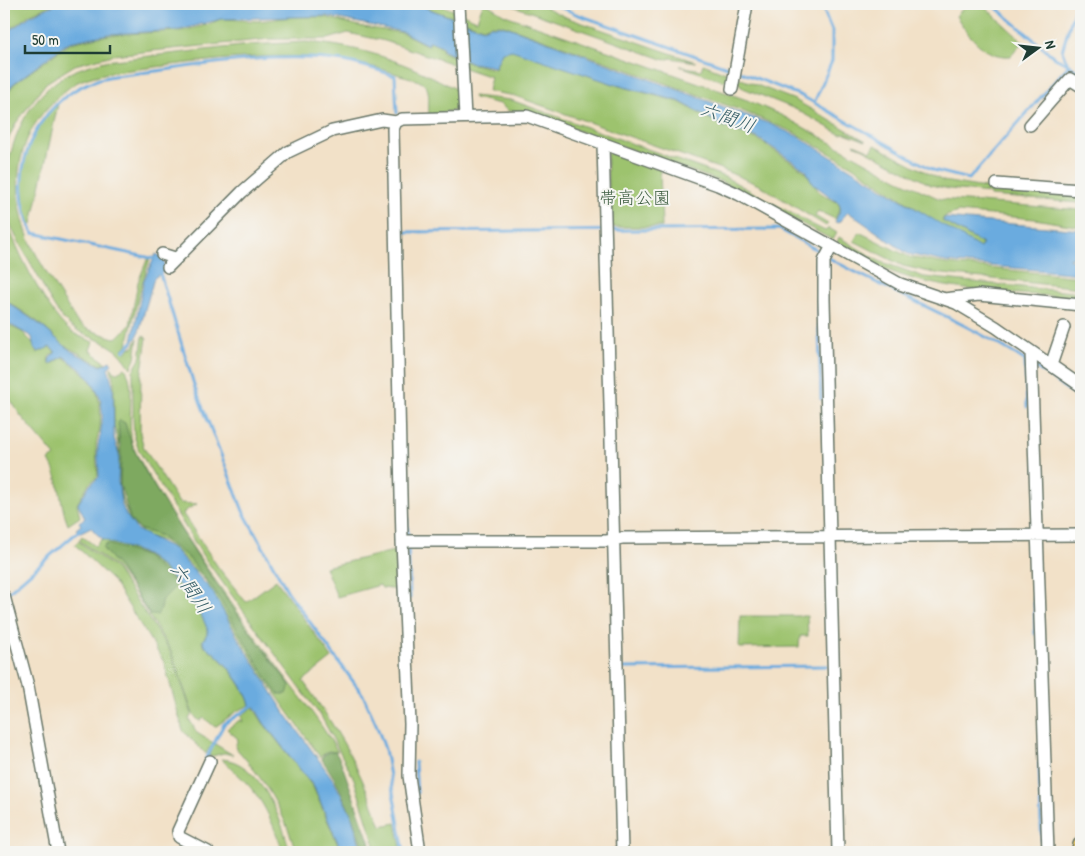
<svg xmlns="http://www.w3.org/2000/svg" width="1085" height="856" font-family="'Patrick Hand','Klee One',sans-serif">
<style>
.green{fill:#9dc36e;stroke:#5e8051;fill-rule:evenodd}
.forest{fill:#7ea961;stroke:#4e734a}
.water{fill:#6babdf;stroke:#45748a}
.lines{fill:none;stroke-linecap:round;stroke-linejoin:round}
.stream{stroke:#6babdf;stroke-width:3}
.minor-casing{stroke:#697668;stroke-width:14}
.major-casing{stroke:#697668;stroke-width:18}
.minor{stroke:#fff;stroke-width:11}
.major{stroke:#eac769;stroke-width:15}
.labels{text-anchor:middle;stroke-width:4;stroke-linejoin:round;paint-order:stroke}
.park-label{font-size:18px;fill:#3e5e42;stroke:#f6f6f2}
.water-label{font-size:19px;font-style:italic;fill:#365e67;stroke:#f6f6f2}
</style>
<rect width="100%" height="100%" fill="#f6f6f2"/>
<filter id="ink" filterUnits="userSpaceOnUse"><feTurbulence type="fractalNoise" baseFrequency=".02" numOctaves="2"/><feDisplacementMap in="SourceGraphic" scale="10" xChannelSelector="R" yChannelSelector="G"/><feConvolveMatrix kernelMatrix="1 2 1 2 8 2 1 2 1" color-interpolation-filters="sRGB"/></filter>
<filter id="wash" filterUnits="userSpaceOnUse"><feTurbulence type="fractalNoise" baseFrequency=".0096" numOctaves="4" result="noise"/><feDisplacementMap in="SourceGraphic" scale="20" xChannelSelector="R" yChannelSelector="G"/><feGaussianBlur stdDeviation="1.12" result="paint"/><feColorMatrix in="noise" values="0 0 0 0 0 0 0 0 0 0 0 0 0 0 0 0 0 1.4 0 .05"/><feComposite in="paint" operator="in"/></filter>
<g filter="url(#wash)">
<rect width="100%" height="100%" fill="#f2e1c8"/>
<!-- green -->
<path class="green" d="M4,4H53L29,15L4,34Z
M422,4H438L477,20L483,4H487L505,15L747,100L783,116L897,179L940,199L1081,210V227L1035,219L958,212L944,217L942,221L982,244L980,248L941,225L852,166L793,132L740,110L504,25H490L483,28L427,8Z
M508,4H520L528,7V4H539L568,18L696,62L671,58L665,60Z
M967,4H982L1023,42L1011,56C984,58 970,37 956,16Z
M292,17H325L363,27L403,33L428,46L430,42L441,47L443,52L473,64L495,69L502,52L512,50L619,86L679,102L724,127L757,139L805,171L819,192L838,203L840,208L835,219L818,211L815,216L828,224L826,226L761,186L721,169L515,96L488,91L491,77L385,41L348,33L328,39H270L113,55L75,65L46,83L16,123L7,142L4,155V99L14,84L70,43L109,35L181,31L207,25L221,19L259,21Z
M306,42C367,47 404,62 458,90L459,104L456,110L429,115C428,107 430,95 427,88C423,80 407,77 400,75C305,41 209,62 112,72C100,75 87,77 76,83C67,88 59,96 52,103C14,140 11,191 29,239C39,264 63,298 77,322L87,329L114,338L118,337L130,325L138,282L147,260H150L142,283L127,345L123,349L126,353L130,347L133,348L138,338L135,359L131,368C126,361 120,352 113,348C99,338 79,335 67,323C53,310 44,287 35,271C26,254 13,235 8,217C0,164 18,103 66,75C78,68 91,65 105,61L250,45Z
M703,64L795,100L866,141L845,133L840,134L795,109L743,88L739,83L727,79L723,81L680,66L701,70Z
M473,96L511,100L725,177L811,224L825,231L829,228L837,233L833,240L722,182L526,112L508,111L500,104L474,98Z
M58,104L32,224L30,225C14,182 22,135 58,104Z
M854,144L871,151L875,145L943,181L985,188L1081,194V203L990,196L989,193L949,189L931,185Z
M607,152L660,169L662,227H609Z
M4,210C10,239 46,311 69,330C75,335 85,338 93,342L90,350L106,363L101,365L65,346L38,322L4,299Z
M859,232L909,257L946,264L1081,277V288L934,273L903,266L854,241Z
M839,237L879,261L924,277L1081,293V298C1021,293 956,294 898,274C876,267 857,254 837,242Z
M4,323L22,332L32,342L37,353L49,347L55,352L49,357L48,363L51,365L63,357C92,378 103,390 100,427C100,433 96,439 96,446C96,456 97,466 98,476L88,485L77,504L80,517L68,525C59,503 62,482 49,460L55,456L21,416L4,390Z
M143,335L147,338L141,377L140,433L144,448L179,503L197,504L185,511L183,514L218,567L246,602L276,580L332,658L303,681C339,731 360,768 381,826L396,823L402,852H377L354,779L322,718L203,556L139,451L134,435L133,419V371L140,359Z
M111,367L115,373L125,368C138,387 123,428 136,453C172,521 218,585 263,647C288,682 316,714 338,752L328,751L320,757L265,679L205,580L175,549L163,541L145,535L130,521L120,495V455L114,424V383ZM125,423L133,452L187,542L249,632L290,685L269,682C244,637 206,560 160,536C154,533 146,531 139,529C133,520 126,511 123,501C116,482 120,452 118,430Z
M82,536L95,546L102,539C115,545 130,548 142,554C164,564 203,610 208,632L202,641L203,646C219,653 245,687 250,705L237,711L215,727L204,718L199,721L193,714L171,651L133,590L117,568L79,540ZM108,544L145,556L176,586L161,601V609L150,614L118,566L104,550V546Z
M78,541L116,569L170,651L192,714L189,719L197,733L233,755L224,753L209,757L212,750L209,748L206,754L183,731L164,662L113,581L75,545Z
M394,551L398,552L400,590L382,588L380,585L337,597L325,567Z
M740,616H807L808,636H800L799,647L739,648Z
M253,707L263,723L313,787L341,852H296C284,811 264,779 235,747L238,739L227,729L240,720L243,722L241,716Z
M221,759C260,760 282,820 290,852H283C266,804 259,792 221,759Z"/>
<!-- forest -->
<path class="forest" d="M120,420L125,423C134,456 149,478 167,507C204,569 246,628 290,685L287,694H278L269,682L214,590L188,557L159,535L139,529L131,520L120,485L121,455L118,423Z
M108,544L145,556L175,582L176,586L161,601V609L157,615H150L118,566L104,550V546Z
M328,752H335L340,759L373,852H364L351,814L336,781L321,758Z"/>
<!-- water -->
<path class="water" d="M56,4H420L426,8L483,29L490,26H505L770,124L797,136L980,248L983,244L943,221L944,218L1081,230V257L1070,258L1069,260L1081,261V274L946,262L908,254L848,212L838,223L835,222L841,208L839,203L813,184L806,170L758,138L724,126L679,101L617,85L512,50L502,52L495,67L473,63L444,51L442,46L430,41L428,45L403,32L326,16L221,19L180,30L108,34L69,42L13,84L4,98V35L30,16Z
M156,254L163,257L166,270L154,278L138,335L131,346L144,280Z
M4,300L39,324L71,351L101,366L110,361L112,364L108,368L113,386L114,438L119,455L118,482L121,503L126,515L137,530L174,549L212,591L238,638L285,713L334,781L351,814L362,852H342L314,787L264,723L254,706L250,705C246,687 220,653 204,646L203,641L208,632C203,609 164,563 142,553C125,545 102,545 91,527L79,533L76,529L81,525L79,522L85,518L78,504L89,486L99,477C99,467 97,456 98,446C98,441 101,436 101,430C107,394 92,375 63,356L51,364L49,363L50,358L56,352L50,347L38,352L34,348L32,337L4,321Z"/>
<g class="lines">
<!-- stream -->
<path class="stream" d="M554,4L576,14L733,69
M1067,62L1062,51L1076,4
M1069,65L1081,74
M738,71L802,96L933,170L969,179L1069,65L1055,58L992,4
M814,103L832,61V31L821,4
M400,232L779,229L824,254
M829,258C895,295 966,321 1029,363
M156,259L33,233C0,169 42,87 113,76C188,69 267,50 343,61C360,64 378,70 395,76L397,113
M159,270L195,388L243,511L288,592L363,695L376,724L385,749L404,852
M124,351L132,342
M1025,361L1027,407
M1034,366L1081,399
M821,399L817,259L822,248
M406,489L408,538
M408,544L410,598
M1034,590L1035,634
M6,594L81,529
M622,668L828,666
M206,759L224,724L255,704
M415,762L417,793
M1039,763L1042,852"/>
</g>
</g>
<g filter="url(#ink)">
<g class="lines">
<defs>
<path id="minor" d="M459,4L465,117
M732,89L747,4
M1030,125L1070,79L1081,86
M603,144L622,852
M997,184L1081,190
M832,246L824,261V300L838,852
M162,254L175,258
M168,267L242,192L288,152L332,131L382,120L396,122
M944,299L979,295L1081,305
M1031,352L1048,852
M1051,365L1064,327
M402,541H607L622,538L1081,535
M4,596L28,686L58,852
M208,852L179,837L178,831L210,761
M420,852L409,776L410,724L402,541L393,129L396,122L402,119L527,116L718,185L738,194L900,284L956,303L996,327L1081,386"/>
<path id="major" d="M1079,852L1081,845"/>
</defs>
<!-- minor casing -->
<use href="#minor" class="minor-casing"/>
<!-- major casing -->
<use href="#major" class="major-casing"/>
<!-- minor -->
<use href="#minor" class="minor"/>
<!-- major -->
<use href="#major" class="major"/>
</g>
</g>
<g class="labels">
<!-- park labels -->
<g class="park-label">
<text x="635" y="204">帯高公園</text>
</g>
<!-- water labels -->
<g class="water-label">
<text transform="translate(728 117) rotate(20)" y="7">六間川</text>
<text transform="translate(191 588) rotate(56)" y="7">六間川</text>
</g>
</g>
<!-- margin -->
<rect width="1085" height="856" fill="none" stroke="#f6f6f2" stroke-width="20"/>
<!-- north arrow -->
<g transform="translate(1038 48) rotate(75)" stroke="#f6f6f2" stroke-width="4" paint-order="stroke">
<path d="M0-4L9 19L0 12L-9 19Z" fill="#1f3d34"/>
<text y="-8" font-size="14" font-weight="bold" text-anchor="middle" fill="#1f3d34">N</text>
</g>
<!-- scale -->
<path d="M25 45v8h85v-8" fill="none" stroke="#1f3d34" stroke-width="2.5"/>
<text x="32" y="45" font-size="15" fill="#1f3d34" stroke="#f6f6f2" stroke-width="4" paint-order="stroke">50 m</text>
</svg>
